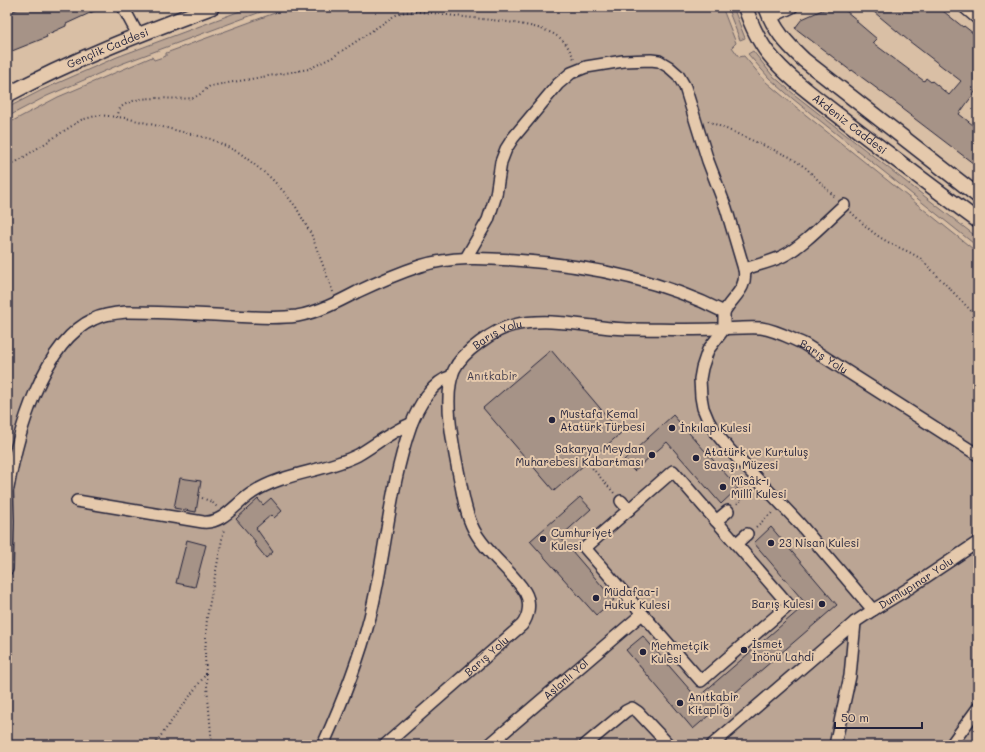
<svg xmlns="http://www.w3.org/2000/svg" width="985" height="752" font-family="Mali,sans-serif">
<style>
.green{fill:#bba594;stroke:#6e6468}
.building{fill:#a69387;stroke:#22223b}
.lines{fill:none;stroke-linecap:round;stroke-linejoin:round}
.minor-casing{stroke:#22223b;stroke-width:14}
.major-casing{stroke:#22223b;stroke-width:17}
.path{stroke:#22223b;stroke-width:2;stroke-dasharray:1 3;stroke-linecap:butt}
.minor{stroke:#e5c9ac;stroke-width:11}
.major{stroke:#e5c9ac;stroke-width:14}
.poi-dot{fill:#22223b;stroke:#e5c9ac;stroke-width:1.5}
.labels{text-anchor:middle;stroke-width:4;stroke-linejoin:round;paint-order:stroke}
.street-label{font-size:11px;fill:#22223b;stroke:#e5c9ac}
.park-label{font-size:11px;fill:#413c4d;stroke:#e5c9ac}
.poi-label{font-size:11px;fill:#22223b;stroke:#e5c9ac;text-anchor:start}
</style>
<rect width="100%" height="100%" fill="#d9bfa5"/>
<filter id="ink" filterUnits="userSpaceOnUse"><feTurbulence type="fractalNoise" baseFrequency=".025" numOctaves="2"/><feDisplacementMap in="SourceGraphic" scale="8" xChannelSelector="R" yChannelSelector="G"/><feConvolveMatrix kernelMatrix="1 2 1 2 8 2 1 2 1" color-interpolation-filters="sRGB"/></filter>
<g filter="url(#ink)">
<!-- green -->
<path class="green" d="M251,7H274L121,64L47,96L7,117V108L42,90L117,57Z
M291,7H722L736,43L732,47L739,57L744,56L766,82L791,103L978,253V745H7V124L58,97L152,57L154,60L166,56V53Z
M727,7H733L745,38L740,40Z
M753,51L772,75L795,95L978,238V247L793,99L769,78L748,54Z"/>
<!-- building -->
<path class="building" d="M22,7H103L66,24V26L46,35L47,37L7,53V14Z
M829,7H841L857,20V22L877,39L873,43L924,81L926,78L931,82L932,81L949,95L961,81L909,41L868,7H938L963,27L964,26L978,37V88L959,114L978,129V167L902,109L903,108L852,70L851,71L795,28L802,19Z
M551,350L621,433L554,491L483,408Z
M673,415L738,488L721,504L667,442L634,471L624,460Z
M180,478L201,481L196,512L174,508Z
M580,497L591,509L560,537L614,600L596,615L530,541Z
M271,498L282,511L274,518L271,515L256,528L273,552L266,558L254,543L256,542L236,519L258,499L263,505Z
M771,527L837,605L693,729L626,650L643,636L697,698L806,604L754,543Z
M187,540L206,545L195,587L176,583Z"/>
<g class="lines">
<defs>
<g id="minor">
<path d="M123,7L138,35"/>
<path d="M964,7L978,19"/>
<path d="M770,18L792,7"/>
<path d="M466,258L488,220L496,195L501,162L506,149L513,138L558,84L571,73L586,67L623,61L651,60L659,61L669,67L678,75L685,87L708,161L726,208L744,269C748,289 733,296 724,312"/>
<path d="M744,269C757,265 771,262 783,256C803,246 827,220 844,205"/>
<path d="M673,471L789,605L701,681L585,548Z"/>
<path d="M7,486L8,521L7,569"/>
<path d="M8,488C17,437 42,342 94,319C104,314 116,313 127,312C162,312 197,314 232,316C253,317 276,319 297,316C319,312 338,302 357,292C378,282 399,273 420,266C451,256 484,258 515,260C586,265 660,279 724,312V329L708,350L702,368L700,379L701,397L703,408L708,420L715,432L729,449L799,523L873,610"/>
<path d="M77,501L203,522C223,524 236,503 252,493C284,472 325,472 358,455C372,447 398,427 411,424"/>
<path d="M621,501L629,510"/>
<path d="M716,521L728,511"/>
<path d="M736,544L747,534"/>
<path d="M323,745C341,705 359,660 370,617C386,554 389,487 411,425C418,407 432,381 452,376"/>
<path id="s1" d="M385,745L522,625C529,616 531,602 525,592C511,570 486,553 474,530C466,515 463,496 460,480C454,450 442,398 454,370C462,352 495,329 514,325C553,316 593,329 631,329C659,329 687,330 714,329C729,329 745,327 761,328C776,330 790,338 804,344L978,455"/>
<path id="s2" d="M489,745L642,614"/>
<path d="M585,745L626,711L632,708L638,712L669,745"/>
<path id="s3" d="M712,745L855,622L873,610L911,587L978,542"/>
<path d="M835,745L850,676L855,622"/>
<path d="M951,745L978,708"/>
</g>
<g id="major">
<path id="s4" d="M745,7C751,24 757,39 768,53C787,77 814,96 838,115C884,151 931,186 978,221"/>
<path d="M766,7C774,30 786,43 804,60L978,196"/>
<path id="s5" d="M7,95C72,60 142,33 212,7"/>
</g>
</defs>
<!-- minor casing -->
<use href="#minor" class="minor-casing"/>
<!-- major casing -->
<use href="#major" class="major-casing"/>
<!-- path -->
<path class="path" d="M117,117L120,108C139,92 170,101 193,98L199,95L210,86L309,69L333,57L394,16C398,14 401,13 405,12C425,11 445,15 464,17C488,20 538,23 557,36C566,41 571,52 575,61
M708,121L790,157L806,168L836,198
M7,168L81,120L99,115L126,118L211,139L240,153L271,178L284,192L296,207L312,236L333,292
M851,212C862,223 874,235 888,242C899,248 911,252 921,259L978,318
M587,462L614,493
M202,498L212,502L217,507
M737,504L753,490
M756,527L774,511
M206,674L212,745
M154,745L206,674L205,656L207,617L224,529"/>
<!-- minor -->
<use href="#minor" class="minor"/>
<!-- major -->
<use href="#major" class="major"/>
</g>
</g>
<!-- markers -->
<g class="poi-dot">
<circle cx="552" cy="420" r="4"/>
<circle cx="672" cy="428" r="4"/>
<circle cx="652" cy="455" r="4"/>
<circle cx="696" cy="458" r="4"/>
<circle cx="723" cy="487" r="4"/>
<circle cx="543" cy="539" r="4"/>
<circle cx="771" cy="543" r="4"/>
<circle cx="596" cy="598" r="4"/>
<circle cx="822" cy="604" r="4"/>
<circle cx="744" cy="650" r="4"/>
<circle cx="643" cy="652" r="4"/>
<circle cx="680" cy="703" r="4"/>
</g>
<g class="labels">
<!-- street labels -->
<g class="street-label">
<text dy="4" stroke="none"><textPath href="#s5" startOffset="111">Gençlik Caddesi</textPath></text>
<text dy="4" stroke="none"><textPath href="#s4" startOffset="160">Akdeniz Caddesi</textPath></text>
<text dy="4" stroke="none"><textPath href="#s1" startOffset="519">Barış Yolu</textPath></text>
<text dy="4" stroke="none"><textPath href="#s1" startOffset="855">Barış Yolu</textPath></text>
<text dy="4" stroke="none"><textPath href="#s3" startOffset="261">Dumlupınar Yolu</textPath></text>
<text dy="4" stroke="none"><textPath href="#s1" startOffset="135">Barış Yolu</textPath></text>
<text dy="4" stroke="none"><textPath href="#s2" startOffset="101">Aslanlı Yol</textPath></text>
</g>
<!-- park labels -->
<g class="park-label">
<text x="492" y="380">Anıtkabir</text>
</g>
<!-- poi labels -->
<g class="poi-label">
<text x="560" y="418">Mustafa Kemal<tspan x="560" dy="13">Atatürk Türbesi</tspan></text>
<text x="680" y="432">İnkılap Kulesi</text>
<text x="644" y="453" text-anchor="end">Sakarya Meydan<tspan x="644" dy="13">Muharebesi Kabartması</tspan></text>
<text x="704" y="456">Atatürk ve Kurtuluş<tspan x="704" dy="13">Savaşı Müzesi</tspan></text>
<text x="731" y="485">Mîsâk-ı<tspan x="731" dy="13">Millî Kulesi</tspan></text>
<text x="551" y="537">Cumhuriyet<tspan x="551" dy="13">Kulesi</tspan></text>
<text x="779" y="547">23 Nisan Kulesi</text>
<text x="604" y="596">Müdafaa-i<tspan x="604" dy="13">Hukuk Kulesi</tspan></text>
<text x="814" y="608" text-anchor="end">Barış Kulesi</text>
<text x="752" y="648">İsmet<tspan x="752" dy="13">İnönü Lahdi</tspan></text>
<text x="651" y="650">Mehmetçik<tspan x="651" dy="13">Kulesi</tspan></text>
<text x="688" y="701">Anıtkabir<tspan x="688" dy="13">Kitaplığı</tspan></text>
</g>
</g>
<!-- margin -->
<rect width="985" height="752" fill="none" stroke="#e5c9ac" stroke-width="24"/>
<rect x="12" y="12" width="961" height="728" fill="none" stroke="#22223b" stroke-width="1.5" filter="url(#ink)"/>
<!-- scale -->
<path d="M835 722v6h87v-6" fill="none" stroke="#22223b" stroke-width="2"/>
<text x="841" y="722" font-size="12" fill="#22223b" stroke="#e5c9ac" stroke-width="3" paint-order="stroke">50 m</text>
</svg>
